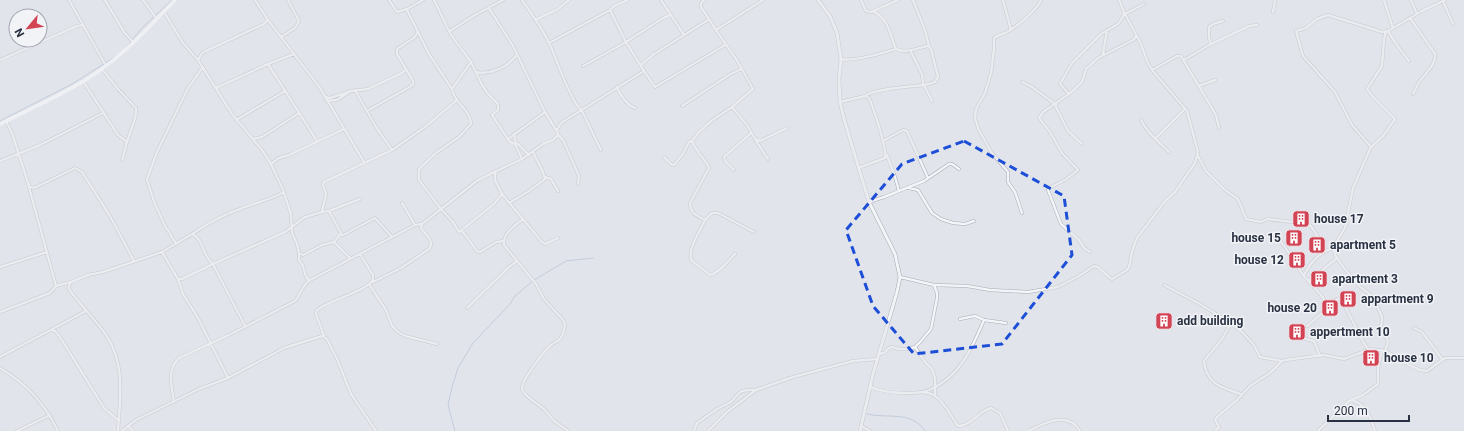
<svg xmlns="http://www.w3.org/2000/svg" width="1464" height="431" font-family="Roboto,sans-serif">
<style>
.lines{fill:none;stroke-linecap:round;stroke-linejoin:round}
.stream{stroke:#9bb0cb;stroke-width:1}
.minor-casing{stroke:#a6abb4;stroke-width:3.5}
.tertiary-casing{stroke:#a6abb4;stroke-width:4}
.minor{stroke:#f4f5f8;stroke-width:2.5}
.tertiary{stroke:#f4f5f8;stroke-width:3}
.secondary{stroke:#fff;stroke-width:3.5}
.marked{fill:none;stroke:#1d4ed8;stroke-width:3;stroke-dasharray:8 5;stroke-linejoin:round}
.labels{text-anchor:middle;stroke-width:3;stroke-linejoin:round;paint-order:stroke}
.poi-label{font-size:12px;font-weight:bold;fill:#293142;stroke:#f1f3f7;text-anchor:start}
</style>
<rect width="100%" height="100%" fill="#e1e4ea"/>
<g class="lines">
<!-- stream -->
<path class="stream" d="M133,39L143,27L172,0
M125,48L131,42
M0,121L72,84L115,57
M867,414C882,418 903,413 916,422C920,424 923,428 925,431
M455,431L448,405L452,387L458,368L473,343L510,304L515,296L534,280L566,261L593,258"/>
<defs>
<path id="minor" d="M69,0L106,66
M105,0L124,32L133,42
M143,0L157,19
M255,0L268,20L320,88L364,162
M389,0L397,12L407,9
M423,0L407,9L408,12L429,54L452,89
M434,0L451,35L471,62L481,83L488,94L498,104V110L492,115L510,142L515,144L522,159
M522,0C532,14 543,29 550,45C557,60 570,100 582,111L601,150
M661,0L684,35
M704,0L701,3V7L716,30
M763,0L716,30L738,62L753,89L732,107L747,125L755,139L760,141L787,128
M861,0L866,11L871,12L898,0
M913,0L925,30L929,46
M1003,0L1011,30
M1384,0L1393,28
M1411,0L1417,14
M1443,1L1453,24
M489,8L513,46L545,112L556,130
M164,12L183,43L198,60L232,114L262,150L271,164L283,190L291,214L292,233L297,244L299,253L303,255L322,245L334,242L350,258
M1273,12L1275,0
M1125,14L1144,4
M1410,18L1435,54C1436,66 1425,73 1419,82C1417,86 1415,90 1413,94
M535,20L558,9L569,0
M450,31L475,15L503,0
M1388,31L1396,44L1409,61
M281,37L295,28L299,21L288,0
M549,43L610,10L614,6L628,0
M1211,44L1209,38V27L1213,24L1223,21
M910,50L922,74L923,83L932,101
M1103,54L1107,30
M841,59C854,62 883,53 896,49
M0,60L77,26L83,25
M198,60L202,53L206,51L264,24L268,20
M1184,60L1209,45L1249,26L1257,25
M471,62L452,89C453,102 471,110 471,124L459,137L436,153L419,169V180L441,209L453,222L459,232L494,204L502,194
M268,64L317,141
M641,65L654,54L708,20
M583,66L626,42L663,18L670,15
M102,69L118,89L136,108C137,119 131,128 128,139C125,146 125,153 122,160
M1152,70L1177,56H1181L1216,115L1219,128
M644,71L655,87L725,45
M476,72C492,75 507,67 517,55
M83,81L118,135L127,142
M1022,82L1032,87L1055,104
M1199,86L1215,80
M617,87C620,95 627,105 635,108
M216,88L268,64L294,54
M355,90L376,127L392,150
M1069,94L1060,84L1072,63L1101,34L1118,24L1123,17L1124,12
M865,96C875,88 916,87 929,84L935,82L938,77L931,49L929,46C918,47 907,54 896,49C890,35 889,19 874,12
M325,97L330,98L351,91L368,89L402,73L406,69L397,54V49L415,37L417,33
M327,101L337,100L349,92
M840,102L865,96L869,98C873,107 888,151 885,158L858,168
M1056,103L1043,112L1039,118L1050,132L1062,153L1078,170L1065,180L1049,188L1048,190L1061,224L1079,240L1084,248L1090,252
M682,106L729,75L741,69
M367,111L413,85V81L406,69
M236,120L285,91
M1141,120C1147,133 1159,142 1169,152
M6,121L12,133L29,186L33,188L36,187L71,170L75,168L82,172L110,216L134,261
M514,134L516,144
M558,135L563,140L579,176L578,184
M1156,138L1185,109
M253,139L262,137L299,113
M508,139L545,112
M692,141C696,152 705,158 709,168L690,203C690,213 697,216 705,220L712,213H718L754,232
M756,141L768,159
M883,141L903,130L907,131L928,178
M515,144H518L529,155
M1082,144L1068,131L1056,107V103L1069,94L1082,82L1086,69L1098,58L1133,40L1137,36
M1371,147L1352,125L1335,92L1303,56L1296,31L1306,28L1317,19L1328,15L1382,32L1388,31L1422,11L1445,0
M887,155L895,177L899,191
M1198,156L1206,171L1225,190L1238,199L1246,219L1261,222L1267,219L1300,223L1311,226L1326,250
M664,157L672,165H674L683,154L689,142L692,141L699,132L711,121L732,107
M0,161L40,145L103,113
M271,164L279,158L289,155L344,129
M734,170L725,161L724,157L751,133
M495,171V180L502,194L542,242L545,244L558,238
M545,177L551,179L558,191
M909,188L918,190L932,213L941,219L953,223L965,224L974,221
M869,202L884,197L924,181L949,164H952L959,169
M402,203L415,225
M509,203L529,191L545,179L543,172L533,152
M329,211L341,233L334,242
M322,212L329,211L360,199
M1022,213L1015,192L1008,182V172L991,152L978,128L975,118L976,109L985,93L991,73L994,49V38C998,35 1004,34 1009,31C1018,25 1037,10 1041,0
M522,220C514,226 503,233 504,245L536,284L544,299L564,321C566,326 563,335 560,339C557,342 553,343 550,346C545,350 524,378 523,384C522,386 522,387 522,390L527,396L545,410L554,421L568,431
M705,220C700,231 688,248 691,260L710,275C719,273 728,261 735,254
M462,231L477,251L480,252L496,242L504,241
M192,234C208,224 222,215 240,209C255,203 270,200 284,192
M340,235H343L375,218L392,237
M1277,237C1288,249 1294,263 1304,276C1312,286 1322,294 1328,305
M176,243C171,239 171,232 166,228L154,202L147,179L157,152L188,88L203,67
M162,252L178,279L183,294L198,318L228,378
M299,253V260L303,266L306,277L309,280
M0,267L47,252
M1304,275C1311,262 1319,252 1334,248
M900,277L934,285L967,286L990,290L1028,292L1058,287L1079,276L1094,266L1098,267L1110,278L1112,279L1127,270L1129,267L1133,248L1137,238L1165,201L1175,192L1195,163L1198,152L1187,111L1152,70L1147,61L1141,44L1124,12L1119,0
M179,279H182L213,264L245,326
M1309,281L1337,258
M373,282L401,268L429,249C435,241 426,235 421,228L422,224
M369,284L386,310L392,326L398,332L405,336L437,344
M1164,285L1198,303L1231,323L1242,332L1254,345L1260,357L1282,361
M56,286L71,282
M467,308L508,268L517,261
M0,312L50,293L56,286L29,187
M960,319L975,316L984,320L1006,323
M1231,323L1222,339L1204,361C1206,384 1222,388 1241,394
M1307,326L1321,314L1330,302L1341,298L1363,342L1369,350
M1414,328L1422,332L1442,359
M51,330L55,331L60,337L104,408L119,421
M1290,335L1314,341L1320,356
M324,336L316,314L317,310C331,299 363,293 373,280V275L360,254
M915,347L925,362L932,369L935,378V395
M1385,351C1390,338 1388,340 1381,330L1382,317L1375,301L1371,295L1359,286L1344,268L1335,255L1334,248L1338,239L1345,228L1353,188L1371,147L1383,136L1395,119L1373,97L1367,89L1382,66L1384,39L1386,31
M879,354L884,353L889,348L892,347L899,349H909L915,347L921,341L931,329L937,298V293L934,285
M0,357L86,311
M0,368C27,384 44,403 58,431
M870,387C882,392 894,393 907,393C916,393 927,390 935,396C945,402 951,417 958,426C971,426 979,411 991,408L1000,413L1008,431
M924,392C958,380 971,351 984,320
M1352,400C1367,405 1370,417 1375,431
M174,402C172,387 166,370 179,358L227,336L295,301C301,294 302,285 310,280L415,225L422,224L478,180L522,159L543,144L553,140L558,135L557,130L561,123L644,71L626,42L610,10
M128,426L133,431
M861,426L870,431
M17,431L50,415
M118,431C120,398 126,365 106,335C95,319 80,305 69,289V286L71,282L88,275L103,272L162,252L192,234C203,238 203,257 213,264L285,232L305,217L322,212L326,194L323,185L324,182L392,150L425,127L457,100
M122,431L136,420L199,389L228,378L284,348L322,336L327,339L338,361L351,394L376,431
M694,431L697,423L717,409L731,402L739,393L742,391L749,390H756L793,377L853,361L877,359
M708,431L727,412L756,390
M1028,431C1045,423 1068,410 1080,431
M1215,431L1219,427L1215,420L1217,417L1237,400L1250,386L1270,373L1281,362L1285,360L1324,355L1344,359L1371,349L1378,350L1386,351L1407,364L1420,370L1427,371L1445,358H1464
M1318,431L1349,401L1363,395L1378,384V368L1382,350"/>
<path id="tertiary" d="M818,0L830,16L837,33L841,59L839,79L840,102L844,119L869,202L895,254L900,277L897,292L873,374L860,431"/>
</defs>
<!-- minor casing -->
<use href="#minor" class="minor-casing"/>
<!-- tertiary casing -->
<use href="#tertiary" class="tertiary-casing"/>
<!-- minor -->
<use href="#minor" class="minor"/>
<!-- tertiary -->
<use href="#tertiary" class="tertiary"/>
<!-- secondary -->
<path class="secondary" d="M0,124C34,107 71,91 102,69C129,49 152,24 175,0"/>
</g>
<!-- marked area -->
<path d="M0 0H1464V431H0ZM964,141L1064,196L1072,255L1002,344L914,354L873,306L846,230L902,164Z" fill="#e1e4ea" fill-opacity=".55" fill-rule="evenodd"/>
<path class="marked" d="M964,141L1064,196L1072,255L1002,344L914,354L873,306L846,230L902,164Z"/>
<!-- icons -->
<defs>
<symbol id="building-square" viewBox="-11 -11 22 22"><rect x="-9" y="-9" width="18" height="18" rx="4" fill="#d24353" stroke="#f1f3f7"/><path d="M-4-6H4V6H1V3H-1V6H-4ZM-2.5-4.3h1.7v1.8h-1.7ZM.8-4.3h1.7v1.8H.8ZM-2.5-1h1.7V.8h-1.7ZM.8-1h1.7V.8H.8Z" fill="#fff"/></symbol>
</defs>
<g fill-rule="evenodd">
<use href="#building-square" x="1291" y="209" width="20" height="20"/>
<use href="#building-square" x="1284" y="228" width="20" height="20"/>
<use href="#building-square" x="1307" y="235" width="20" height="20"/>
<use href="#building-square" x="1287" y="250" width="20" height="20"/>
<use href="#building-square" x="1309" y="269" width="20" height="20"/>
<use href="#building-square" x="1338" y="289" width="20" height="20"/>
<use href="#building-square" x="1320" y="298" width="20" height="20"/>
<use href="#building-square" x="1154" y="311" width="20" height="20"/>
<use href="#building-square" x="1287" y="322" width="20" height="20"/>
<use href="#building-square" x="1361" y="348" width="20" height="20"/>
</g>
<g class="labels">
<!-- poi labels -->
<g class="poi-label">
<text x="1314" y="223">house 17</text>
<text x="1281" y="242" text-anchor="end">house 15</text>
<text x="1330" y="249">apartment 5</text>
<text x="1284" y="264" text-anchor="end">house 12</text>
<text x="1332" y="283">apartment 3</text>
<text x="1361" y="303">appartment 9</text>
<text x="1317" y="312" text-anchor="end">house 20</text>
<text x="1177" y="325">add building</text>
<text x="1310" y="336">appertment 10</text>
<text x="1384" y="362">house 10</text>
</g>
</g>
<!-- north arrow -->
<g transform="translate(28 28) rotate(241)"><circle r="19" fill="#f1f3f7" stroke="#a1a5af"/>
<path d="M0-3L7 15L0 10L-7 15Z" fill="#d24353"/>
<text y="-6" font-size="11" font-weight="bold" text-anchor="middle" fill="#293142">N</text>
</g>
<!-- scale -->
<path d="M1328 415v6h81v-6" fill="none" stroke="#293142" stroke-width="2"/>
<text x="1334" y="415" font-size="12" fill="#293142" stroke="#f1f3f7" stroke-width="3" paint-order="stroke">200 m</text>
</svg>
